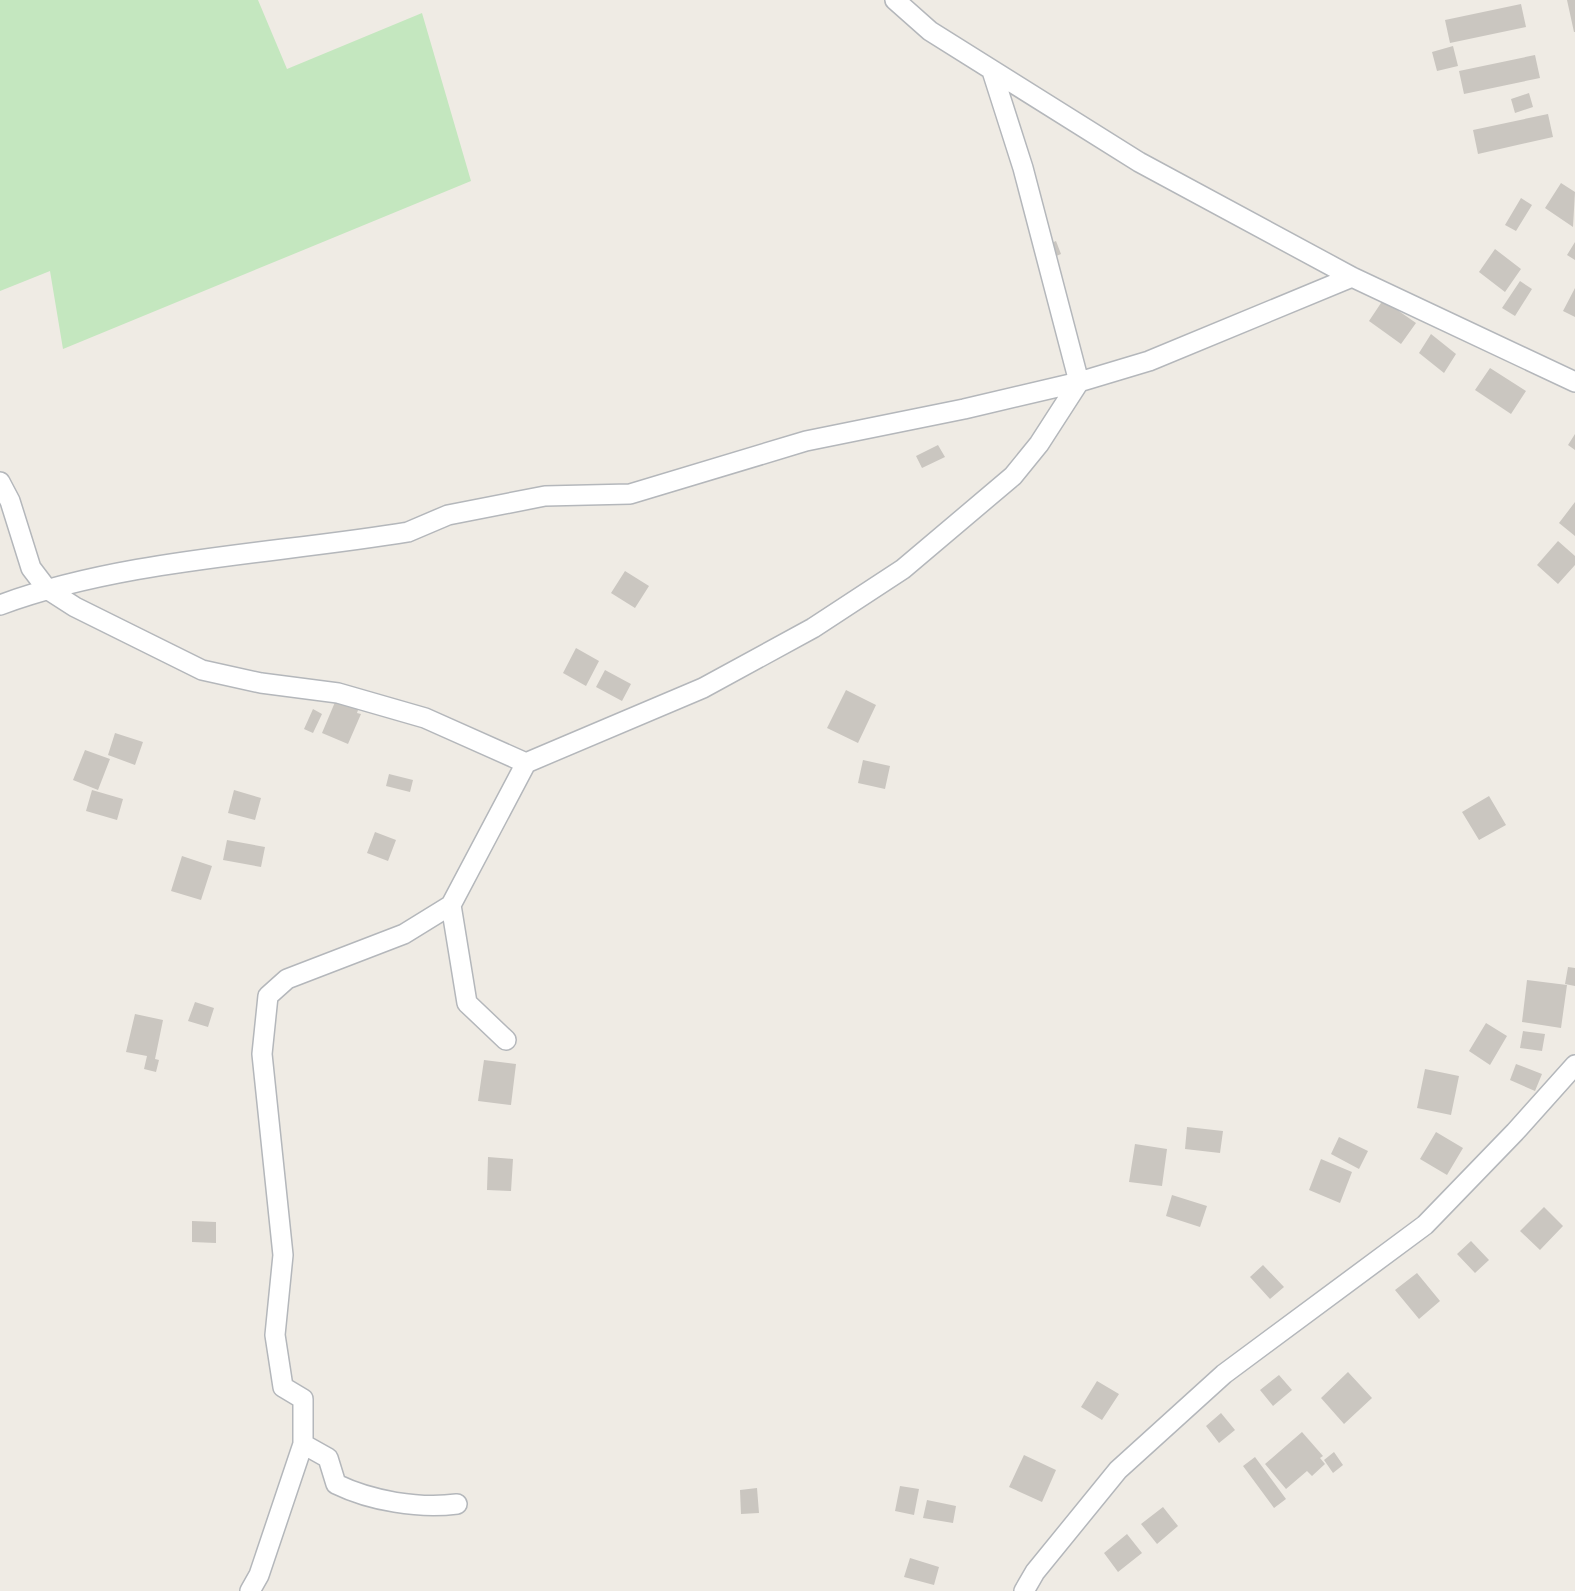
<svg xmlns="http://www.w3.org/2000/svg" width="1575" height="1591" font-family="Raleway,sans-serif">
<style>
.green{fill:#c4e7bf}
.building{fill:#cac6c0}
.lines{fill:none;stroke-linecap:round;stroke-linejoin:round}
.street-casing{stroke:#b4b7bb;stroke-width:22}
.street{stroke:#fff;stroke-width:19}
</style>
<rect width="100%" height="100%" fill="#efebe4"/>
<!-- green -->
<path class="green" d="M0,0H258L287,69L422,13L471,181L63,349L50,271L0,291Z"/>
<!-- building -->
<path class="building" d="M1567,0H1575V32H1574Z
M1521,4L1526,27L1450,43L1445,20Z
M1453,46L1458,66L1437,71L1432,52Z
M1535,55L1540,78L1464,94L1459,71Z
M1529,93L1533,107L1515,113L1511,99Z
M1548,114L1553,137L1478,154L1473,130Z
M1561,183L1575,192L1573,227L1545,208Z
M1521,198L1532,205L1516,231L1505,225Z
M1056,241L1061,254L1040,263L1035,250Z
M1575,242V260L1567,255Z
M1495,249L1521,269L1505,292L1479,272Z
M1520,281L1532,289L1515,316L1502,308Z
M1575,288V317L1563,311Z
M1383,300L1416,323L1401,344L1369,321Z
M1431,334L1456,354L1444,373L1419,353Z
M1490,368L1526,391L1511,414L1475,390Z
M1575,434V450L1568,445Z
M938,445L945,457L922,468L916,456Z
M1575,502V536L1559,523Z
M1558,541L1575,556V565L1558,584L1537,565Z
M625,571L649,586L635,608L611,593Z
M576,648L599,661L586,686L563,673Z
M605,670L631,684L622,701L596,687Z
M846,690L876,705L858,743L827,728Z
M338,695L360,704L357,713L361,714L348,744L322,733Z
M313,709L322,714L313,733L304,729Z
M115,733L143,742L135,765L108,755Z
M85,750L110,759L98,790L73,780Z
M863,760L890,766L885,789L858,783Z
M389,774L413,780L410,792L386,786Z
M92,790L123,799L117,820L86,811Z
M234,790L261,798L255,820L228,813Z
M1489,796L1506,825L1479,840L1462,812Z
M375,832L396,840L388,861L367,853Z
M227,840L265,847L261,867L223,860Z
M182,856L212,866L201,900L171,891Z
M1568,967L1575,968V986L1565,984Z
M1527,980L1567,985L1561,1028L1522,1022Z
M195,1002L214,1008L208,1027L188,1021Z
M135,1014L163,1020L155,1059L159,1060L156,1072L144,1069L147,1056L126,1052Z
M1486,1023L1507,1036L1490,1065L1469,1051Z
M1523,1031L1545,1034L1542,1051L1520,1048Z
M484,1060L516,1064L511,1105L478,1101Z
M1516,1064L1542,1074L1535,1091L1510,1080Z
M1425,1069L1459,1076L1451,1115L1417,1108Z
M1187,1127L1223,1131L1220,1153L1185,1149Z
M1436,1132L1463,1148L1447,1175L1420,1159Z
M1339,1137L1368,1151L1359,1169L1331,1154Z
M1135,1144L1167,1149L1162,1186L1129,1182Z
M488,1157L513,1159L511,1191L487,1190Z
M1321,1159L1352,1172L1340,1203L1309,1190Z
M1172,1195L1207,1206L1200,1227L1166,1216Z
M1544,1207L1563,1226L1540,1250L1520,1231Z
M192,1221L216,1222V1243L192,1242Z
M1471,1241L1489,1260L1475,1273L1457,1254Z
M1263,1265L1284,1287L1270,1299L1250,1277Z
M1417,1273L1440,1301L1419,1319L1395,1290Z
M1348,1372L1372,1398L1344,1424L1321,1398Z
M1279,1375L1292,1390L1273,1406L1260,1390Z
M1097,1381L1119,1394L1102,1420L1081,1407Z
M1221,1413L1235,1430L1219,1443L1206,1426Z
M1302,1432L1323,1456L1320,1458L1325,1464L1312,1476L1307,1471L1286,1489L1265,1464Z
M1334,1452L1343,1465L1333,1473L1324,1460Z
M1024,1455L1056,1470L1042,1502L1009,1487Z
M1255,1457L1286,1499L1274,1508L1243,1466Z
M900,1486L919,1489L914,1515L895,1511Z
M757,1488L759,1513L741,1514L740,1490Z
M927,1500L956,1506L953,1523L923,1518Z
M1163,1507L1178,1526L1157,1544L1141,1524Z
M1127,1534L1142,1553L1118,1572L1104,1553Z
M910,1558L939,1567L934,1585L904,1577Z"/>
<g class="lines">
<defs>
<path id="street" d="M895,0L930,31L1139,162L1352,277L1575,382
M0,482L10,501L31,568L47,589L75,607L202,670L261,683L338,693L425,718L526,763
M0,605C124,559 276,554 408,532L448,515L545,496L630,494L806,441L964,409L1079,382L1149,361L1352,277
M451,905L467,1003L506,1040
M303,1444L328,1458L336,1484C371,1501 419,1509 457,1504
M250,1591L259,1575L303,1444V1399L283,1387L275,1335L283,1255L262,1054L268,996L287,979L404,934L451,905L526,763L703,688L813,628L903,569L1013,476L1039,444L1079,382L1023,168L992,71
M1024,1591L1035,1572L1118,1470L1224,1374L1425,1225L1515,1132L1575,1065"/>
</defs>
<!-- street casing -->
<use href="#street" class="street-casing"/>
<!-- street -->
<use href="#street" class="street"/>
</g>
</svg>
